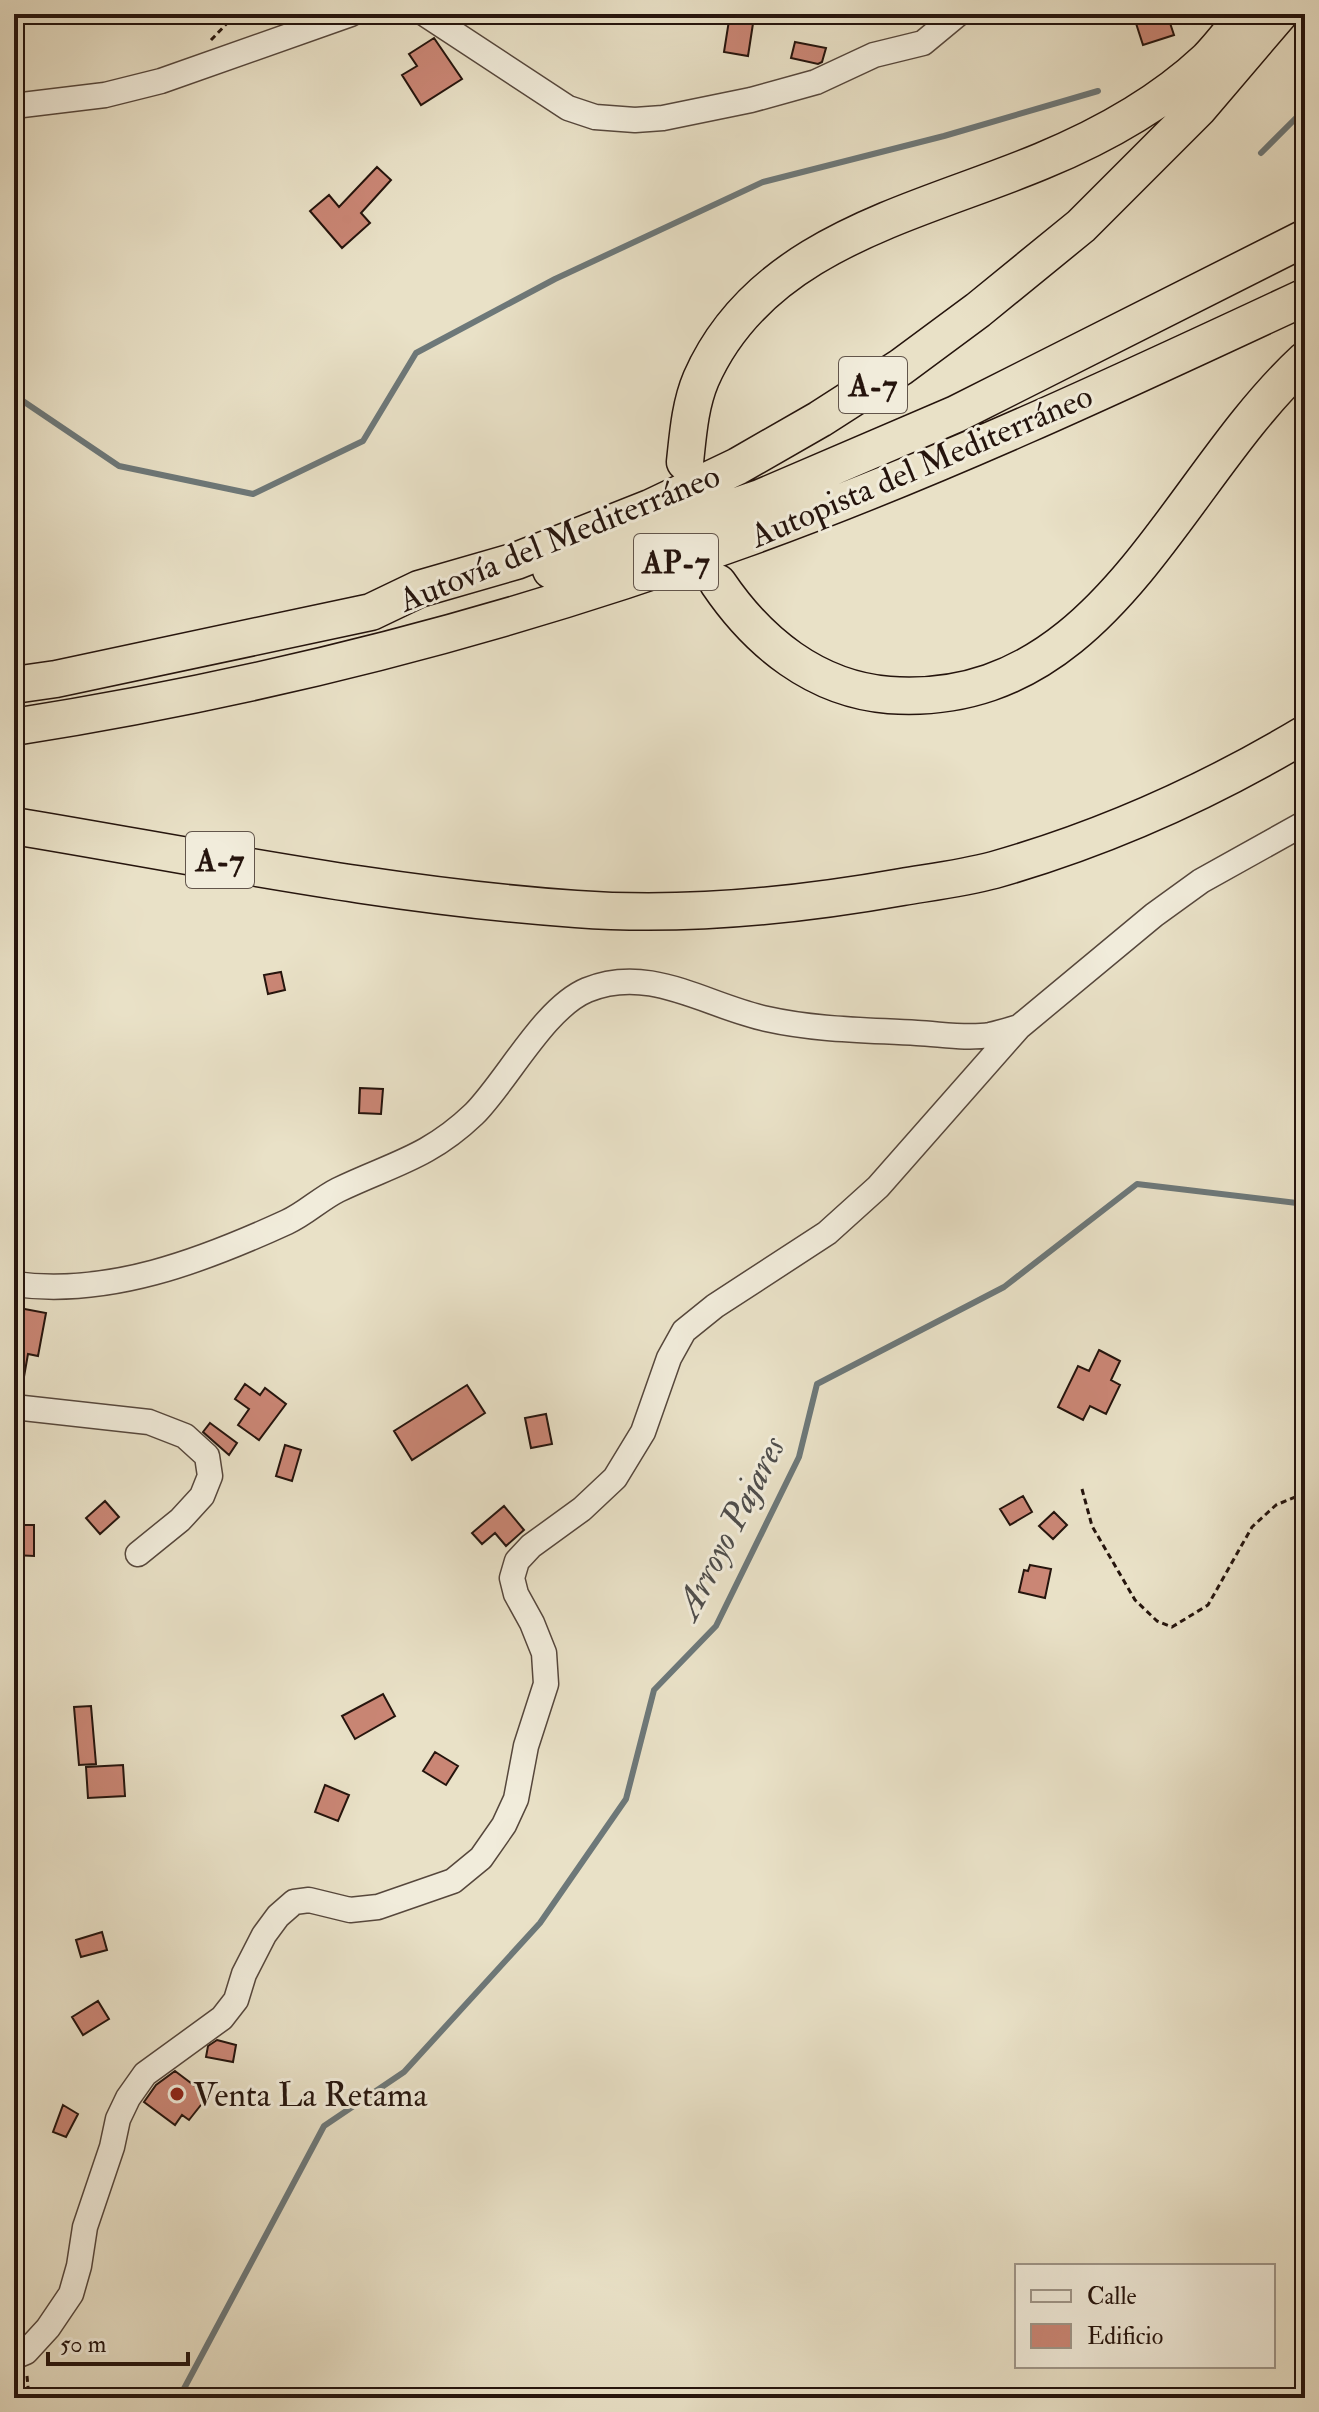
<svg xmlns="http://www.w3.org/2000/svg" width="1319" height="2412" font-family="'IM FELL Double Pica',serif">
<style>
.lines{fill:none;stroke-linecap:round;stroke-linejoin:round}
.stream{stroke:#6d7879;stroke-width:6}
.building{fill:#ca8675;stroke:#25140d;stroke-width:2}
.minor-casing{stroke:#56473c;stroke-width:27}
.highway-casing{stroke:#25140d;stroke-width:39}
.path{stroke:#25140d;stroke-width:3;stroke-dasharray:6 4;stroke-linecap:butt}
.minor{stroke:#f1ecdb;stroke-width:24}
.highway{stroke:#e9e1c7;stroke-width:36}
.poi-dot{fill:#8f2418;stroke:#f1ecdb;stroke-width:3}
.labels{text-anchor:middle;stroke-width:6;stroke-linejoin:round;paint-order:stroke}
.shield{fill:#f1ecdb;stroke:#62554b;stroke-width:2}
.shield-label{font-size:32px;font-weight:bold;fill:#25140d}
.street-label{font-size:34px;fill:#25140d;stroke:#f1ecdb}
.poi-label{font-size:34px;fill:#25140d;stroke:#f1ecdb;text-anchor:start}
.water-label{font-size:36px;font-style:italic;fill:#4f4e4c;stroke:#f1ecdb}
</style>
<rect width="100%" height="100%" fill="#e9e1c7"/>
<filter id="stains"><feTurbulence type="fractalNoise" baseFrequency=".0025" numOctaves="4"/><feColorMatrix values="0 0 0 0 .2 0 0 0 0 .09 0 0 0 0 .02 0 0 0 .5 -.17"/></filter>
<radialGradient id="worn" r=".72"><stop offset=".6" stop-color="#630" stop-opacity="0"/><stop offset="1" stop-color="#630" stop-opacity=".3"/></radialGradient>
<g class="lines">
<!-- stream -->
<path class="stream" d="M1261,153L1305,109
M14,395L119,466L253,494L363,441L416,353L555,279L763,182L944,136L1098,91
M179,2398L324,2126L404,2072L540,1923L626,1799L654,1690L716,1626L799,1457L817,1384L1004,1287L1137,1184L1305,1204"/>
</g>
<!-- building -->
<path class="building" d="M730,14L754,17L748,56L724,52Z
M1133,14H1167L1174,35L1143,45Z
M434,38L462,79L421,105L402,75L417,66L409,54Z
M795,42L826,48L822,62L818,64L791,58Z
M377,167L391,180L361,213L370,223L342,248L310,211L329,195L339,207Z
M281,972L285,990L268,994L264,975Z
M360,1088L383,1089L381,1114L359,1113Z
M14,1307L46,1313L38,1356L28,1354L22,1388H14Z
M1099,1350L1120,1361L1111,1380L1120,1385L1106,1414L1090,1406L1083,1420L1058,1407L1078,1366L1089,1371Z
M245,1384L260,1395L265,1388L286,1404L259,1440L238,1425L249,1409L235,1399Z
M467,1385L485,1413L412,1460L394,1431Z
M546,1414L552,1444L531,1448L525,1418Z
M210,1423L237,1443L229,1455L203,1432Z
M285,1445L301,1450L292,1481L276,1476Z
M1023,1496L1032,1512L1010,1525L1000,1509Z
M105,1501L119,1517L100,1534L86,1518Z
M504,1506L524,1530L506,1546L495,1533L482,1544L472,1533Z
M1054,1512L1067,1525L1053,1539L1039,1526Z
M14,1525H34V1556L14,1555Z
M1030,1565L1051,1569L1045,1598L1019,1592L1024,1570L1028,1571Z
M383,1694L395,1716L355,1739L342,1716Z
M91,1706L96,1764L79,1765L74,1707Z
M435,1752L458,1766L446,1785L423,1771Z
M123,1765L125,1796L88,1798L86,1767Z
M325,1785L349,1795L338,1821L315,1812Z
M102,1932L107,1950L81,1957L76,1940Z
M98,2001L109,2019L83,2035L72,2017Z
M217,2040L236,2045L233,2062L206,2057L208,2046Z
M175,2071L208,2096L189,2120L182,2115L175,2125L144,2102L156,2085Z
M63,2105L78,2114L66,2137L53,2132Z"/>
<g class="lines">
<defs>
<path id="minor" d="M425,14L568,108L595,117L635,120L663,118L751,100L816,82L874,55L923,43L958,14
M14,106L105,95L161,81L351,14
M14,1284C108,1297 202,1261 287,1222C305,1214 320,1199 338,1190C392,1164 428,1158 474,1114C507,1081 544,1008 587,990C650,964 706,1006 767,1019C816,1030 867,1030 917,1033C940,1034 967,1039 990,1035C999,1033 1009,1030 1019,1027
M14,1407L149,1422L185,1436L207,1456L210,1476L202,1496L180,1520L138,1554
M14,2357L26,2352L48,2328L71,2294L79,2266L85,2227L112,2147L118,2119L128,2098L145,2074L222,2018L236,2000L244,1974L264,1935L278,1916L294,1902L309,1900L350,1910L378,1907L453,1881L481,1858L504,1825L516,1799L526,1746L546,1684L544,1653L532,1623L516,1594L512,1578L517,1561L531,1546L582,1509L615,1478L643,1432L669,1358L684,1331L715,1306L827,1233L878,1187L1019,1027L1154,915L1201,881L1305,823"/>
<path id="highway" d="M685,462C688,434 690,405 701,379C761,242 918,213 1042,161C1100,137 1161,103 1207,60C1221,46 1233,29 1246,14
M551,570L760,498L956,414L1305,238
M718,583C758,642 815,689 889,695C1105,710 1172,483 1305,360
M14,685L56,679L371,612L419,589L516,561L650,508L738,466L820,419L901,367L978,310L1081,226L1198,109L1279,14
M14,727C262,688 508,625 744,539C935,470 1121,383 1305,297
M14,826C201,857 387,896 576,909C685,917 795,906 902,887C932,882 964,878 994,870C1103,839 1208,792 1305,734"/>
</defs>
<!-- minor casing -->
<use href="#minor" class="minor-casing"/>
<!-- highway casing -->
<use href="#highway" class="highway-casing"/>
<!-- path -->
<path class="path" d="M211,40L236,14
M1082,1489L1092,1526L1135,1600L1157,1621L1172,1627L1208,1605L1252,1527L1276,1505L1305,1493
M27,2376L29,2398"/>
<!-- minor -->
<use href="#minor" class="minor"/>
<!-- highway -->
<use href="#highway" class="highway"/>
</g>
<!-- markers -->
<circle class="poi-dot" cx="177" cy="2094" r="8"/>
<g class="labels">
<!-- shield labels -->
<g class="shield">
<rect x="839" y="357" width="68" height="56" rx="6"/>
<rect x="634" y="534" width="84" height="56" rx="6"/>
<rect x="186" y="832" width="68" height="56" rx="6"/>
</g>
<g class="shield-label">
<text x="873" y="396">A-7</text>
<text x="676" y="573">AP-7</text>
<text x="220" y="871">A-7</text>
</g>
<!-- street labels -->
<g class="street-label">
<text transform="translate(921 465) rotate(-23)" y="12">Autopista del Mediterráneo</text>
<text transform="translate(559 537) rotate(-22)" y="12">Autovía del Mediterráneo</text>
</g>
<!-- poi labels -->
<g class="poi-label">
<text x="193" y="2106">Venta La Retama</text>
</g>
<!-- water labels -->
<g class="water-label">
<text transform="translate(729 1527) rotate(-63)" y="13">Arroyo Pajares</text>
</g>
</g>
<!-- margin -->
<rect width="1319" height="2412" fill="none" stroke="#e9e1c7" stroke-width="48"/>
<rect x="16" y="16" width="1287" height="2380" fill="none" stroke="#25140d" stroke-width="4"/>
<rect x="24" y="24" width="1271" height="2364" fill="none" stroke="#25140d" stroke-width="2"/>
<!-- legend -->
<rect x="1015" y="2264" width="260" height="104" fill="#f1ecdb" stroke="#9f9689" stroke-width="2"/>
<rect x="1031" y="2290" width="40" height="12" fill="#f1ecdb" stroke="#9f9689" stroke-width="2"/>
<text x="1087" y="2304" font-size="24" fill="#25140d">Calle</text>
<rect x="1031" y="2324" width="40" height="24" fill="#ca8675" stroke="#9f9689" stroke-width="2"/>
<text x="1087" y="2344" font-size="24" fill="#25140d">Edificio</text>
<!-- scale -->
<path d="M48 2352v12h140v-12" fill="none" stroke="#25140d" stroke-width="4"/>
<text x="60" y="2352" font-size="24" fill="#25140d" stroke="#f1ecdb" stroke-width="6" paint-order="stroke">50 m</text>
<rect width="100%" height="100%" filter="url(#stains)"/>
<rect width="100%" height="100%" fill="url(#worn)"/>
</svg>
